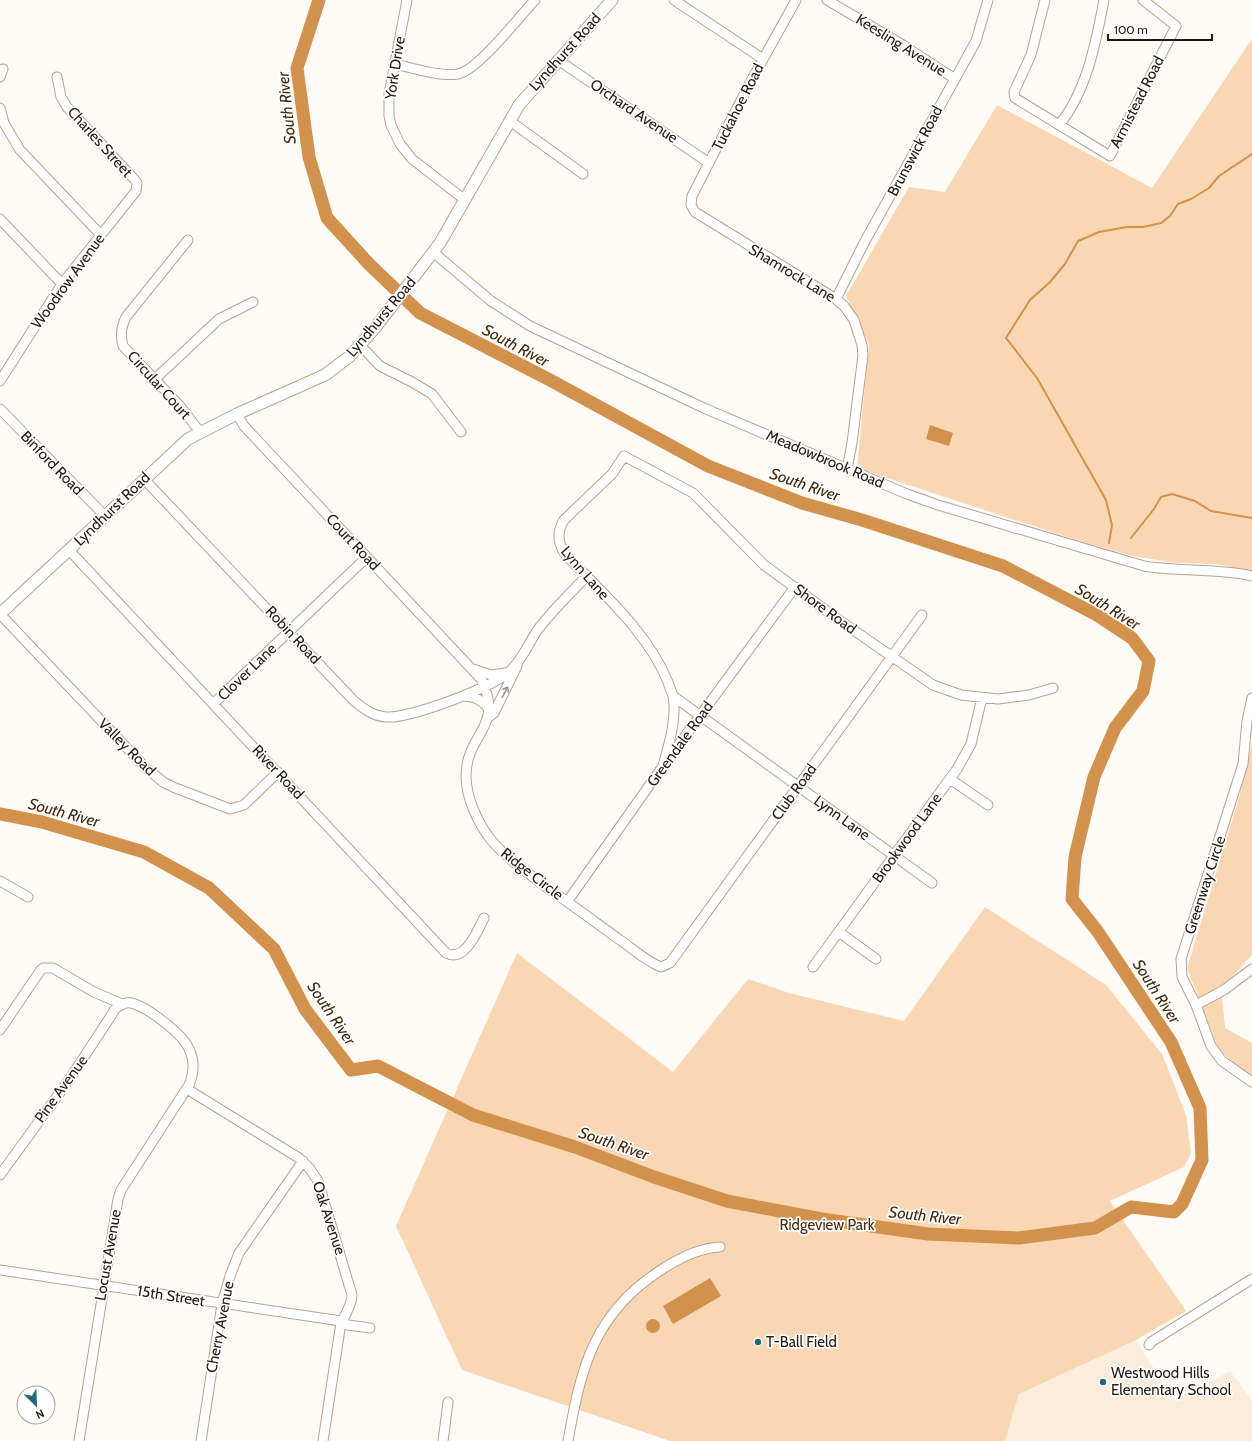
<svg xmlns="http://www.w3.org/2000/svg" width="1252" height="1441" font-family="Cabin,sans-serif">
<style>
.built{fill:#fcecdc}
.green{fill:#fad7b4}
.water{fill:#d2924d}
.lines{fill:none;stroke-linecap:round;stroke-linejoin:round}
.stream{stroke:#d2924d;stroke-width:2}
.river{stroke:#d2924d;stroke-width:13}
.minor-casing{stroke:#b7a38f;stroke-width:11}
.major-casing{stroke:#b7a38f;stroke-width:13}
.minor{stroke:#fff;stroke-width:9}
.major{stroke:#fff;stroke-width:11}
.oneway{stroke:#9b9894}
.poi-dot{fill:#226877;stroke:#fff;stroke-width:1.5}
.labels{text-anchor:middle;stroke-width:3.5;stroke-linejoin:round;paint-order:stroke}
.street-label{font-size:15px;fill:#211a12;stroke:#fff}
.park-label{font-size:15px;fill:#4a2f11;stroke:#fff}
.poi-label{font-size:15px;fill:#211a12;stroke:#fff;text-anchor:start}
.water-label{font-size:16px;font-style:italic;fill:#44290b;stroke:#fff}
</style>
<rect width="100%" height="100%" fill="#fefaf6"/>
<!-- built -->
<path class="built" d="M1136,1340L1174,1401L1230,1371L1252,1400V1441H1005L1019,1394Z"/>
<!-- green -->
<path class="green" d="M1252,39V572L1217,564L1177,563L1132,556L1073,539L857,468L869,344L846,296L909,187L945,192L997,105L1152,188Z
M1252,743V955C1241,966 1234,978 1221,985L1225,1028L1252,1043V1076L1232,1063L1217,1045L1187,968L1239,798Z
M985,907L1106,985L1162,1054L1186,1115L1191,1153L1184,1167L1110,1201L1186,1311L1136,1340L1019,1394L1005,1441H670L462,1370L396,1226L517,953L673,1072L748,979L789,993L904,1021Z"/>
<!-- water -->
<path class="water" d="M930,425L953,433L949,446L926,439Z
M710,1278L721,1296L673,1324L663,1306Z
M646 1326a7 7 0 1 1 14 0a7 7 0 1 1-14 0Z"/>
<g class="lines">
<!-- stream -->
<path class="stream" d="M1131,538L1154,509L1161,497L1172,494L1195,501L1211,511L1252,518
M1109,543L1112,525L1106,500L1037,378L1006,338L1030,300L1050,282L1065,264L1078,241L1099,232L1127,227H1143L1161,223L1170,216L1178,204L1191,199L1209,188L1219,176L1252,154"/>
<!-- river -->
<path class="river" d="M0,814L42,822L144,852L209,888L274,949L305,1009L351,1070L378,1066L473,1115L575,1147L654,1177L727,1201L822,1219L928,1234L1019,1238L1095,1228L1131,1207L1174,1212L1182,1204L1202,1160L1200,1108L1171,1042L1098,932L1072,899L1075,857L1094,777L1115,728L1143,691L1149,661L1132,638L1097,615L1003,566L862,520L802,503L708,466L550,380L420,313L369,264L327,218L309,157L297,68L319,0"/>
<defs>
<path id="minor" d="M407,0L389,94V116L391,125L400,144L412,159L465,200
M674,0L763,59
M796,0L751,81L692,196L691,205L695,212L836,299L844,306L854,320L862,345L863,355L852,443L847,469
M827,0L903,45L955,79
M1045,0L1031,55L1014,92L1015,98L1110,156L1176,26L1143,0
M558,60L709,163
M395,64C412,68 441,77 458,74C478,70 519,17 535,0
M0,77L3,69
M0,108L4,123L20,150L101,235
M510,121L583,174
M1059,125C1087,91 1096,42 1104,0
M0,219L62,284
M188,240L126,317C121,327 120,335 123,346L180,406L200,432
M433,252L491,301L530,326L706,409L907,494L938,505L1144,566C1180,572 1217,568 1252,576
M836,299L864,243L976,41L988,0
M360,345L380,366L412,382L432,394L461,432
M154,380L219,319L253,302
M0,381L62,284L136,191L137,183L135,180L67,107L61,97L57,77
M0,409L105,516
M237,414L244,426L481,679C505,728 466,733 466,776C466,798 478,823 491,840C507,859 527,872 546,887C571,904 595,922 620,940C632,948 647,962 661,967L670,963L922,615
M144,479L354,701C364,709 373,716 386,717C409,719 494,687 510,671C523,659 529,642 539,628C553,610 570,593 586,577
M69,550L446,953C465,963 478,930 484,918
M0,614L145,767L163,782L173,787L230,809L244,805L278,772
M473,669L491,675L505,673
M463,696C475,696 484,701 490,711
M673,696L932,883
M1252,698L1247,721L1243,764L1181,959L1182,977L1196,1005L1211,1046L1222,1061L1252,1082
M213,704L367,557
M489,717L494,713L517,666
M663,766C669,744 677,719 673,696C672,692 669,687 668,682C647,631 602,593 565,554C557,542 557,531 564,520L612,474L624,456L693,493L764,565L839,620L933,685L961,695L998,699L1029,695L1053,688
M950,779L988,805
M0,881L28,897
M567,902L663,766L795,587
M839,932L876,959
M813,967L957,769L971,744L982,698
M1196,1005L1224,990L1252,969
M0,1030L40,971L43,968H53L94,992L122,1004
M187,1089L299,1158L310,1169L318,1181L352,1295C352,1307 342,1317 340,1329L323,1441
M0,1175L69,1080L116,1008C121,1005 125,1002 131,1003C146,1006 183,1034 189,1049C195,1061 194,1073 189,1085L121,1190L118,1199L79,1441
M0,1270L341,1321
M341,1324L370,1328
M1149,1345L1151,1342L1252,1279
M201,1441L222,1304L230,1276L239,1253L303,1161
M443,1441L448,1402
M568,1441C581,1367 594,1313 661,1270C679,1258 698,1248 720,1247"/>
<path id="major" d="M0,614L188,439L237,414L325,375L350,356L375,328L440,243L519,105L612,0"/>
</defs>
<!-- minor casing -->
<use href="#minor" class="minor-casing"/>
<!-- major casing -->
<use href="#major" class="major-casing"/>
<!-- minor -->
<use href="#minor" class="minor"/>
<!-- major -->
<use href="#major" class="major"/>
</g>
<!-- one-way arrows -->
<defs><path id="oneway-shaft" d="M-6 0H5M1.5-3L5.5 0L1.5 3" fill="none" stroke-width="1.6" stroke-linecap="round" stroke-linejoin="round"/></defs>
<use class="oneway" href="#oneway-shaft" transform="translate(505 692) rotate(-63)"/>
<!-- markers -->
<g class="poi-dot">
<circle cx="758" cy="1342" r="4"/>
<circle cx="1103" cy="1382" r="4"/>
</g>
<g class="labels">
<!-- street labels -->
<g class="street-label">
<text transform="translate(901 45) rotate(32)" y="5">Keesling Avenue</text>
<text transform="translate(565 52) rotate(-48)" y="5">Lyndhurst Road</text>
<text transform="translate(395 68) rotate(-81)" y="5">York Drive</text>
<text transform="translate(1137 102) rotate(-63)" y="5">Armistead Road</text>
<text transform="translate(738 107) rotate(-63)" y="5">Tuckahoe Road</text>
<text transform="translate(634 111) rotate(34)" y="5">Orchard Avenue</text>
<text transform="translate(100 142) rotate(48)" y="5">Charles Street</text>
<text transform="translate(915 151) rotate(-62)" y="5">Brunswick Road</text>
<text transform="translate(792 273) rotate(31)" y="5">Shamrock Lane</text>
<text transform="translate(68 281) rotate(-54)" y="5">Woodrow Avenue</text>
<text transform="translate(381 317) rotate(-50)" y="5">Lyndhurst Road</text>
<text transform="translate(159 385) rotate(48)" y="5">Circular Court</text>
<text transform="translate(825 459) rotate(23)" y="5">Meadowbrook Road</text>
<text transform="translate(52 463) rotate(46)" y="5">Binford Road</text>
<text transform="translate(112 509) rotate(-44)" y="5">Lyndhurst Road</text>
<text transform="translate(353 542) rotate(47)" y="5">Court Road</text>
<text transform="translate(585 573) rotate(49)" y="5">Lynn Lane</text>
<text transform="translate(825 609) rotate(36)" y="5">Shore Road</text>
<text transform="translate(293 635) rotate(47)" y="5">Robin Road</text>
<text transform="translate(247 672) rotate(-44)" y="5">Clover Lane</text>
<text transform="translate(680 744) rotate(-54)" y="5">Greendale Road</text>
<text transform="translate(127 747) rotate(45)" y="5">Valley Road</text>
<text transform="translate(278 772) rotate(47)" y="5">River Road</text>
<text transform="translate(794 792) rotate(-54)" y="5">Club Road</text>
<text transform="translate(842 818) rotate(36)" y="5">Lynn Lane</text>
<text transform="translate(907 838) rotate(-54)" y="5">Brookwood Lane</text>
<text transform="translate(532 874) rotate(38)" y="5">Ridge Circle</text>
<text transform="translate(1205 885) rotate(-72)" y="5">Greenway Circle</text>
<text transform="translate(61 1089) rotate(-54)" y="5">Pine Avenue</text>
<text transform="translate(329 1218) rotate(72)" y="5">Oak Avenue</text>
<text transform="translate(108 1255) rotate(-80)" y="5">Locust Avenue</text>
<text transform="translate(171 1296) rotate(9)" y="5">15th Street</text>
<text transform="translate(220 1327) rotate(-79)" y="5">Cherry Avenue</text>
</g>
<!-- park labels -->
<g class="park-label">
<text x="827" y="1230">Ridgeview Park</text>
</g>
<!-- poi labels -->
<g class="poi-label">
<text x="766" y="1347">T-Ball Field</text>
<text x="1111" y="1378">Westwood Hills<tspan x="1111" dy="17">Elementary School</tspan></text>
</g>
<!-- water labels -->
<g class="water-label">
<text transform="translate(286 108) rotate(-96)" y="6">South River</text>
<text transform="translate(516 345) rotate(28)" y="6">South River</text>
<text transform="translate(805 484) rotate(19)" y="6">South River</text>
<text transform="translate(1108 606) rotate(32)" y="6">South River</text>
<text transform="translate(64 812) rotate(15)" y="6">South River</text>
<text transform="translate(1157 991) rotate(57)" y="6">South River</text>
<text transform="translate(332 1013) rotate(56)" y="6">South River</text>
<text transform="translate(614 1143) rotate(19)" y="6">South River</text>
<text transform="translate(925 1215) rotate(6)" y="6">South River</text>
</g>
</g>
<!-- north arrow -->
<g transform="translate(36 1405) rotate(156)"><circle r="19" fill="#ffffff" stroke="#a6a3a0"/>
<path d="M0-3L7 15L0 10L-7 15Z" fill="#226877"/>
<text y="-6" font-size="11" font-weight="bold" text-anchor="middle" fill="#211a12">N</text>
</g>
<!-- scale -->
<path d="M1108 34v6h104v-6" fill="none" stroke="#211a12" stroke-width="2"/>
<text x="1114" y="34" font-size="12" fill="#211a12" stroke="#ffffff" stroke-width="3" paint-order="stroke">100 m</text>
</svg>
